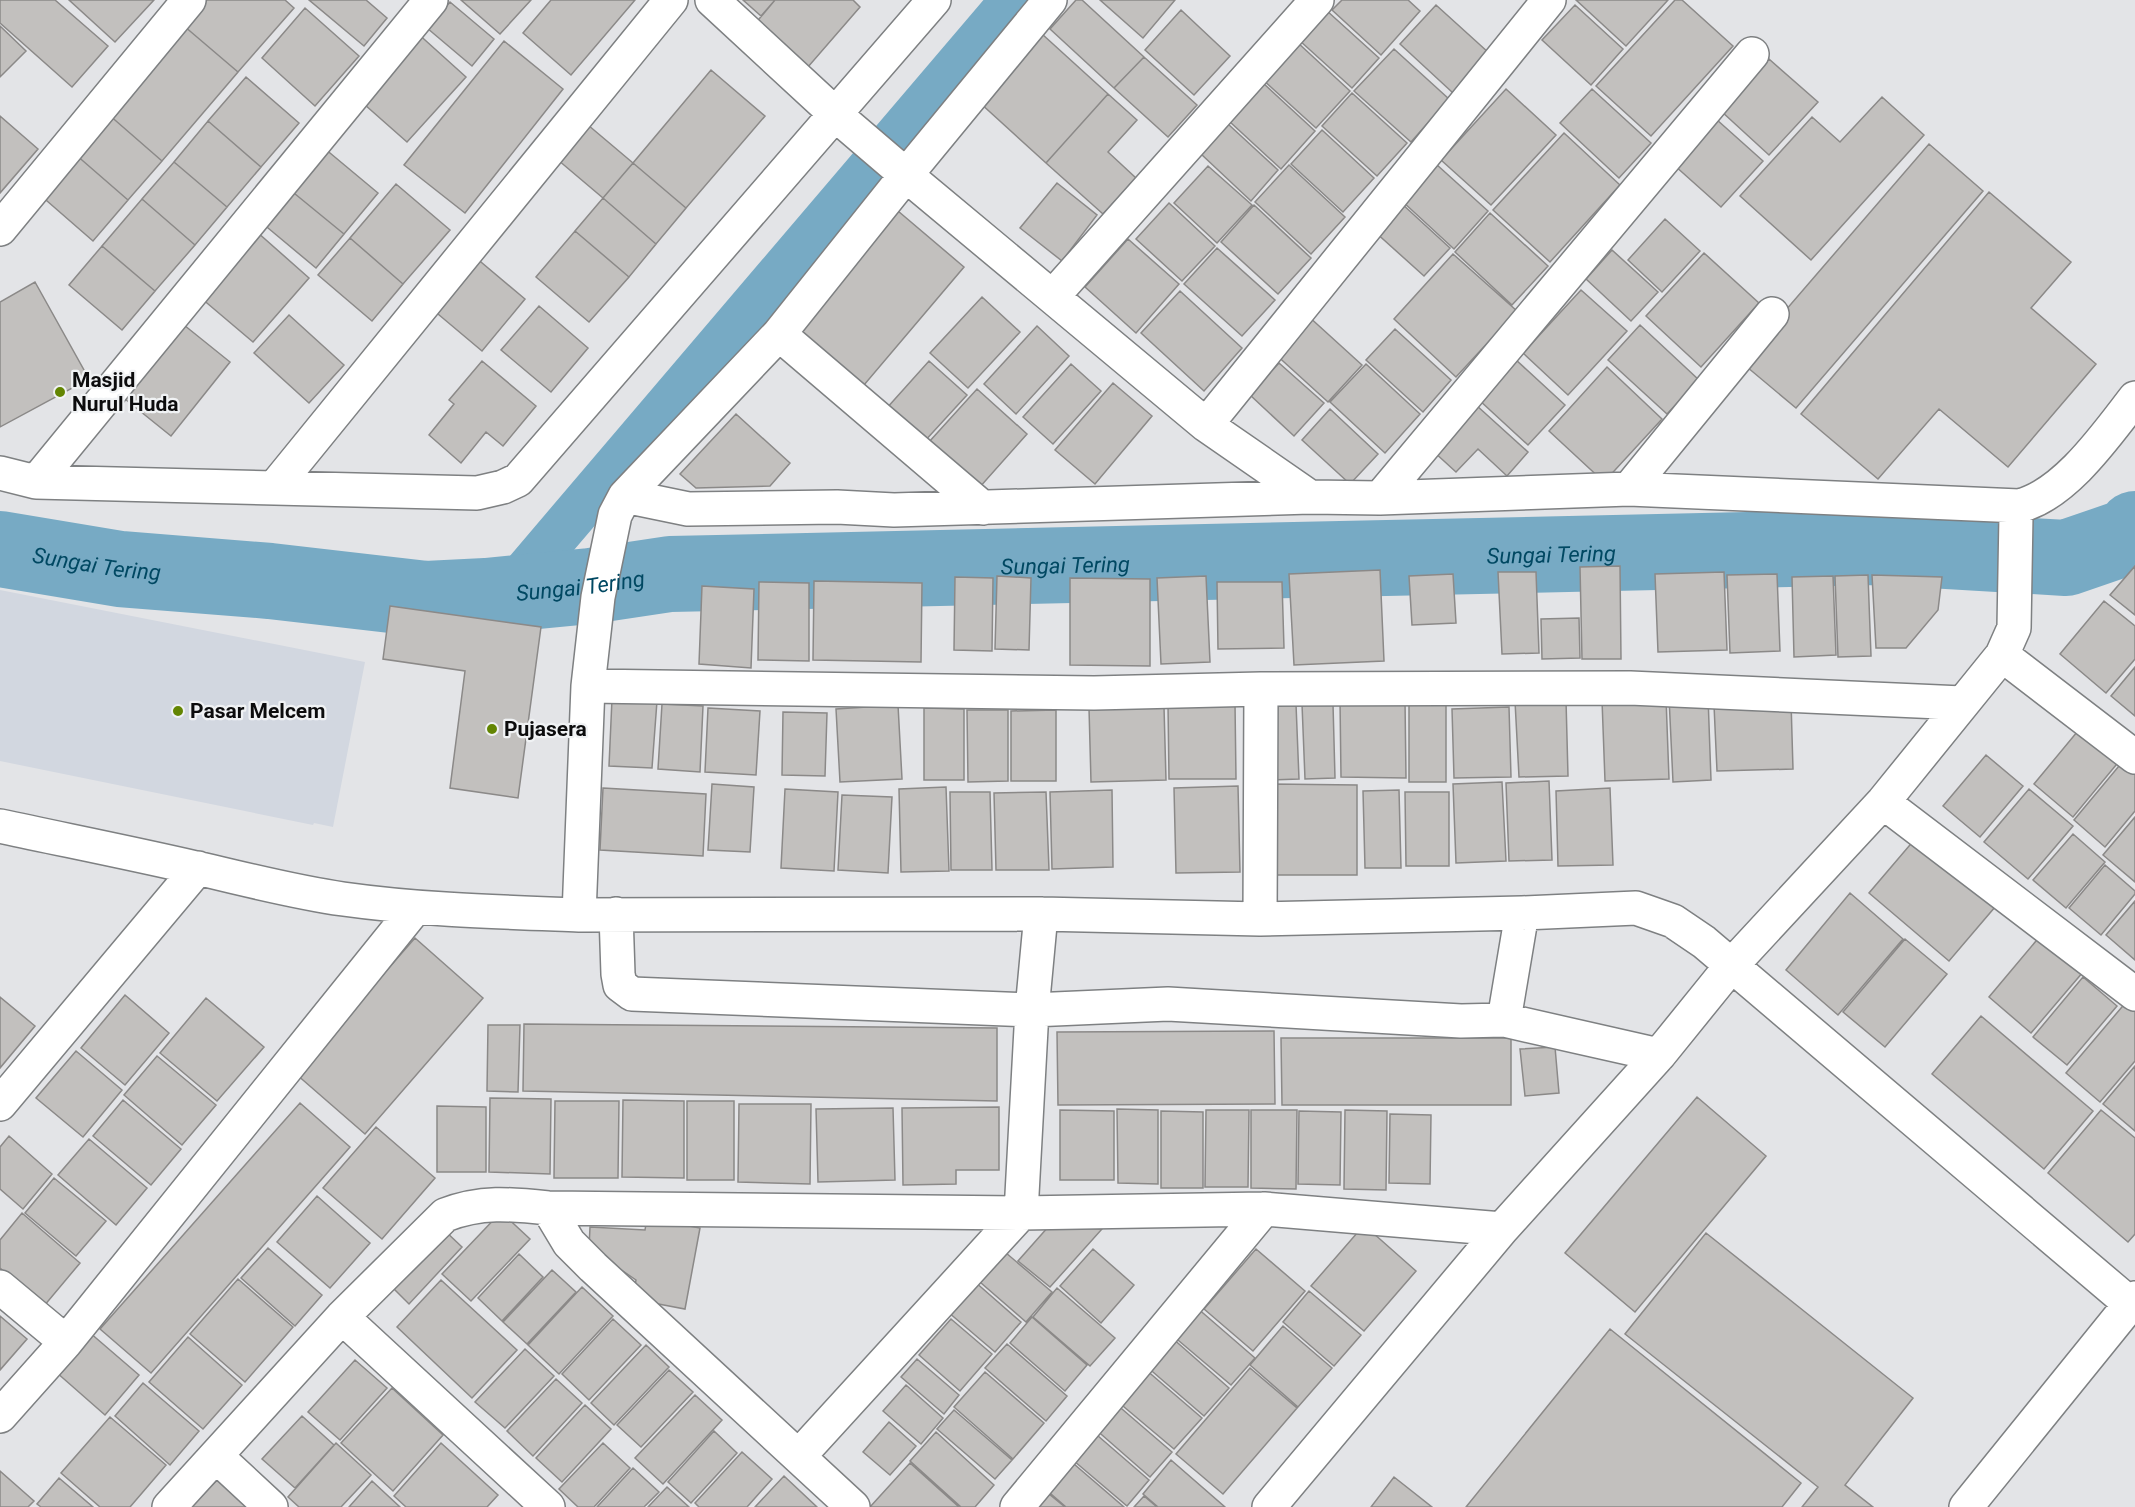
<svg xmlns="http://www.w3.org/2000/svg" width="2135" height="1507" font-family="Roboto,sans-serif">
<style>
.built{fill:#d2d7e0}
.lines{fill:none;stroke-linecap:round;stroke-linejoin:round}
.canal{stroke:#77aac4;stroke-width:45}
.river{stroke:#77aac4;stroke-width:76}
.building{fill:#c2c0be;stroke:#8b8988;stroke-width:1.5}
.minor-casing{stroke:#7e8082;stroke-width:36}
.minor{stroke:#fff;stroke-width:33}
.poi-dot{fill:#638502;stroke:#f0f2f4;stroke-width:2}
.labels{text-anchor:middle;stroke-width:4.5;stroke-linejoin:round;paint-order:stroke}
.poi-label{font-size:21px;font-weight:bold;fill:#0c0c0d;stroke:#f0f2f4;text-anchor:start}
.water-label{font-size:22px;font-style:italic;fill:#004862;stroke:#f0f2f4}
</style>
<rect width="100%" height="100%" fill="#e3e4e7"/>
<!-- built -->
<path class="built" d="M0,590L365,662L333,827L314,823L313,825L0,761Z"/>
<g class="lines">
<!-- canal -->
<path class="canal" d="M507,594L1013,0"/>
<!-- river -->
<path class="river" id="s1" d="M0,549L120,569L270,581L426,599L486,596L590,586L670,574L1880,547L2066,558L2130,536L2135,529"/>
</g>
<!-- building -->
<path class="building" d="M0,0H55L108,46L72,87L0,23Z
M69,0H154L115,42Z
M207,0H285L294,8L238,72L184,26Z
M309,0H366L387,18L364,46Z
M461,0H531L500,34Z
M551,0H635L571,75L523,33Z
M743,0H775L761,16Z
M775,0H853L860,7L801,75L749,31Z
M1076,0H1082L1144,57L1114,88L1050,29Z
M1100,0H1175L1143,38Z
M1342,0H1408L1420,11L1381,55L1332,10Z
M1576,0H1668L1626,46Z
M1675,0H1682L1733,46L1651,136L1596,86Z
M450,2L494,39L472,66L427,28Z
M1436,5L1489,53L1453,93L1400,44Z
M1575,5L1623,49L1591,85L1542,40Z
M305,8L359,56L315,106L262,58Z
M1181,10L1230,56L1194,95L1145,50Z
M1326,10L1379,58L1352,88L1299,40Z
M0,26L26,51L0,77Z
M184,26L238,72L162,161L108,114Z
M415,31L466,77L407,142L356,97Z
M1042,34L1108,94L1046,163L979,102Z
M504,41L563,89L465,213L404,165Z
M1297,42L1350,91L1316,128L1262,79Z
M1394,49L1449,99L1411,142L1354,91Z
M1144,57L1197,105L1168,137L1114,88Z
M1769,59L1818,102L1769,155L1721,111Z
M711,70L765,116L686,208L633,163Z
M246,77L299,123L261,167L208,121Z
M1263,83L1315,131L1281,169L1229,121Z
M1506,89L1556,135L1491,205L1441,160Z
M1592,89L1651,143L1619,178L1560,123Z
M1352,93L1407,143L1377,176L1322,126Z
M1108,94L1137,120L1108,152L1136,178L1103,214L1046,163Z
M1882,97L1924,135L1811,260L1740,196L1812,117L1840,142Z
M108,114L162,161L128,200L75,154Z
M0,116L38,149L0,193Z
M1716,119L1763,161L1721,207L1674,165Z
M208,121L261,167L227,207L174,162Z
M1228,124L1278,170L1251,201L1201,154Z
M588,125L633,163L603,198L558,160Z
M1322,130L1374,178L1343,212L1291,164Z
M1564,133L1620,185L1550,262L1493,210Z
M1929,144L1983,191L1796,408L1741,362Z
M324,148L378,193L344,234L289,189Z
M75,154L128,200L93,241L39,194Z
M174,162L227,207L195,245L142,199Z
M633,163L686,208L656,244L603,198Z
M1436,164L1488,211L1454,249L1402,201Z
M1289,165L1345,217L1311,254L1255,202Z
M1208,166L1252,205L1217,243L1174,203Z
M1057,183L1097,215L1062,261L1020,228Z
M396,184L450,230L403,284L350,238Z
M289,189L344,234L316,268L262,223Z
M1989,192L2071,262L2031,308L2096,364L2008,467L1939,409L1878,479L1801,414Z
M603,198L656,244L629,277L575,231Z
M142,199L195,245L155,291L102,246Z
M1169,203L1215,246L1182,281L1136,239Z
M1401,203L1450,248L1424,276L1374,231Z
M1254,205L1311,258L1278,294L1221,242Z
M898,211L964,267L864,385L799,330Z
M1490,213L1548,266L1512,305L1455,252Z
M1665,219L1700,251L1662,292L1628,260Z
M575,231L629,277L589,322L536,277Z
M257,232L309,278L253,342L201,298Z
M350,238L403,284L372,321L318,275Z
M1128,239L1179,284L1136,333L1085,287Z
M102,246L155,291L122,330L69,285Z
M1217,248L1275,300L1242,336L1184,284Z
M1612,250L1658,292L1631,321L1586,279Z
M1704,253L1759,303L1701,367L1646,316Z
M1453,254L1517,311L1456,377L1394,319Z
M475,257L525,299L482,351L432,309Z
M35,282L89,379L0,427V302Z
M1581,290L1627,331L1568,395L1523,353Z
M1180,291L1242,348L1204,391L1141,333Z
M982,297L1020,332L968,388L930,353Z
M539,306L588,348L551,392L501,350Z
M289,315L344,365L309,403L254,353Z
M1307,315L1362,365L1328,402L1273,352Z
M179,321L230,362L171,436L120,395Z
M1640,325L1699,380L1667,414L1608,360Z
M1037,326L1069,356L1016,414L984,384Z
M1395,329L1451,380L1423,412L1366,360Z
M1515,359L1565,405L1528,445L1478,399Z
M482,361L536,406L503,446L486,432L461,463L429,435L454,404L449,400Z
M929,361L967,395L923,443L886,409Z
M1279,363L1324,403L1294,436L1250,395Z
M1071,364L1101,391L1053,444L1023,417Z
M1366,364L1420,414L1385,453L1330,402Z
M1607,367L1662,419L1604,482L1549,431Z
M1113,383L1152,416L1095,484L1055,450Z
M977,389L1027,434L979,488L929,442Z
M1476,405L1528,452L1507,476L1478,449L1456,472L1433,451Z
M1330,409L1378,454L1350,484L1302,440Z
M736,414L790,463L770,486L696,488L680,474Z
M1620,566L1621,659H1582L1580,567Z
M2135,566V615L2110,595Z
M1380,570L1384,661L1294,665L1289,574Z
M1498,572H1536L1539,653L1502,654Z
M1724,572L1727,650L1658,652L1655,574Z
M1453,574L1456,623L1412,625L1409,576Z
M1777,574L1780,651L1730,653L1727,575Z
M1868,575L1871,656L1838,657L1835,576Z
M1872,575L1942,577L1938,610L1906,648H1876Z
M997,576L1031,578L1029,650L995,649Z
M1206,576L1210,662L1161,664L1157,578Z
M1833,576L1836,655L1794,657L1792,577Z
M955,577L993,578L992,651L954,650Z
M1070,578L1150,579V666L1070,665Z
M814,581L922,583L921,662L813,660Z
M759,582L809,583V661L758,660Z
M1217,582H1282L1284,648L1218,649Z
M702,586L754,589L751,668L699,664Z
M2104,601L2135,626V659L2106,693L2060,654Z
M390,606L541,627L518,798L450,788L465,671L383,659Z
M1579,618L1580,658L1542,659L1541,619Z
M2135,667V716L2111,696Z
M1708,696L1711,780L1673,782L1669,697Z
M1666,698L1669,779L1605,781L1602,700Z
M612,699L657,701L652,768L609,766Z
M1340,700H1405L1406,778L1341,777Z
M1566,700L1568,776L1519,777L1515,701Z
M1791,701L1793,769L1717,771L1714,705Z
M1235,703L1236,779H1169L1168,704Z
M1409,703H1446V782H1409Z
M662,704L703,706L700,772L658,769Z
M1296,704L1299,779L1270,780L1268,705Z
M1302,704H1333L1335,778L1305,779Z
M898,705L902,779L840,782L836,709Z
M1164,707L1166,780L1091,782L1089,708Z
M1509,707L1511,777L1454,778L1452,709Z
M708,708L760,711L756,775L705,772Z
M924,708L964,709V780H924Z
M967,710H1008V781L968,782Z
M1056,710V781H1011V711Z
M783,712L827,713L825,776L782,775Z
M2082,726L2121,759L2073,817L2034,784Z
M1986,755L2023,786L1980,837L1943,806Z
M2124,760L2135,770V811L2105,847L2074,820Z
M1549,781L1552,860L1509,861L1506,783Z
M1502,782L1506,861L1456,863L1453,784Z
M712,784L754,787L750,852L708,850Z
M1271,784L1357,785V875H1272Z
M1238,786L1240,872L1176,873L1174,788Z
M946,787L949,871L901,872L899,789Z
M603,788L706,794L703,856L600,850Z
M1610,788L1613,865L1558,866L1556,791Z
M785,789L838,792L834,871L781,868Z
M2029,789L2073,826L2028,879L1984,842Z
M1112,790L1113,867L1052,869L1050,792Z
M1399,790L1401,868H1365L1363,791Z
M950,792H990L992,870H951Z
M1046,792L1049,870H996L994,793Z
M1405,792H1449V866H1406Z
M842,795L892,797L888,873L838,870Z
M2135,817V882L2103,855Z
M2073,834L2105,862L2066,908L2033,880Z
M1915,839L1995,907L1949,961L1869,893Z
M2105,865L2135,891V894L2101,935L2069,908Z
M1850,893L1903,939L1838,1015L1786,970Z
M2135,901V960L2106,935Z
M2041,935L2083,972L2031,1033L1989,997Z
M415,938L483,998L365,1134L296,1074Z
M1905,939L1947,974L1885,1047L1843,1012Z
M2083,977L2117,1006L2067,1065L2033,1037Z
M125,995L169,1033L125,1085L81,1048Z
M0,997L35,1026L0,1068Z
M206,998L264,1047L217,1101L160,1053Z
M2127,1001L2135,1007V1061L2100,1102L2066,1073Z
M1981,1016L2093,1111L2044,1169L1932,1074Z
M524,1024L997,1028V1101L523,1091Z
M488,1025H520L518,1092L487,1091Z
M1274,1031L1275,1104L1058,1105L1057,1032Z
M1281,1038H1511V1105H1282Z
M1555,1047L1559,1093L1525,1096L1520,1049Z
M76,1051L122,1090L83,1137L36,1098Z
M157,1056L216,1105L182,1145L124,1095Z
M2135,1066V1131L2103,1104Z
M1697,1097L1766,1156L1635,1312L1565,1253Z
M490,1098L551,1099L550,1174L489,1172Z
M123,1100L181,1149L151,1185L93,1136Z
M623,1100L684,1101V1178L622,1177Z
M555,1101H619L618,1178H554Z
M687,1101H734V1180H687Z
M300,1103L350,1147L151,1373L100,1329Z
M739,1104H811L810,1184L738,1182Z
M437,1106L486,1107V1172H437Z
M999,1107V1170H956V1184L903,1185L902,1108Z
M893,1108L895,1180L818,1182L816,1109Z
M1117,1109L1158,1110V1184L1118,1183Z
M1060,1110L1114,1111V1180H1060Z
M1206,1110H1249L1248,1187H1205Z
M1251,1110H1297L1296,1189L1251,1188Z
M1345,1110L1387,1111L1386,1190L1344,1189Z
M2101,1110L2135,1138V1234L2128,1242L2048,1173Z
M1161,1111L1203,1112V1188H1161Z
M1299,1111L1341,1112L1340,1185L1298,1184Z
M1390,1114L1431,1115L1430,1184L1389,1183Z
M376,1127L435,1178L382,1239L323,1188Z
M9,1136L52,1174L23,1209L0,1189V1147Z
M89,1139L147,1188L116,1225L58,1175Z
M54,1178L106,1221L76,1256L25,1213Z
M317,1196L370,1243L330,1288L277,1242Z
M501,1212L530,1239L471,1301L442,1274Z
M22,1213L80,1263L44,1306L0,1268V1240Z
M647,1218L700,1228L685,1309L632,1299L636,1280L589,1248L590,1227L645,1230Z
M1364,1225L1416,1271L1364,1331L1311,1286Z
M1049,1226L1102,1229L1050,1287L1018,1261Z
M443,1229L462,1247L409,1304L390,1285Z
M1706,1233L1913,1398L1845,1485L1873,1507H1802L1818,1487L1625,1334Z
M999,1247L1052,1292L1026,1322L973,1276Z
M268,1248L322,1295L295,1326L241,1278Z
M1093,1249L1134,1285L1101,1323L1060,1286Z
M1256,1249L1305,1291L1253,1351L1204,1309Z
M519,1254L543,1277L502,1321L478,1298Z
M552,1270L576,1292L527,1344L503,1322Z
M238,1279L293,1327L245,1382L190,1334Z
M441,1280L517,1350L472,1398L397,1327Z
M974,1281L1021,1322L995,1352L948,1312Z
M582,1287L613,1316L559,1374L528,1345Z
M1057,1288L1115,1338L1090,1366L1033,1317Z
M1309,1291L1361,1335L1334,1366L1283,1322Z
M1196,1307L1255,1358L1231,1385L1172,1335Z
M0,1316L27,1339L0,1370Z
M1032,1317L1087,1365L1065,1391L1010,1343Z
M613,1319L641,1345L589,1400L562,1374Z
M951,1319L992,1354L960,1391L919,1355Z
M1283,1326L1332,1368L1298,1407L1250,1365Z
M1610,1329L1801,1483L1782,1507H1466Z
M89,1332L139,1375L105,1415L56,1372Z
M188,1337L242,1385L203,1429L149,1382Z
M1171,1337L1229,1388L1204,1416L1146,1366Z
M1007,1344L1067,1396L1046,1421L985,1368Z
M646,1345L669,1367L614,1425L591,1403Z
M525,1349L554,1376L505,1428L475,1402Z
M917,1359L959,1395L944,1414L901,1377Z
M355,1360L387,1388L340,1440L308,1412Z
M1250,1368L1297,1408L1223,1494L1176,1454Z
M1145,1369L1202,1418L1174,1449L1117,1401Z
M669,1370L693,1392L641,1447L617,1425Z
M985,1372L1044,1423L1013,1459L954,1407Z
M556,1379L582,1403L533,1456L507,1431Z
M143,1383L199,1431L170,1465L115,1416Z
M906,1385L943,1418L921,1444L883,1411Z
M392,1388L443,1435L393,1491L341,1443Z
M695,1395L722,1420L663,1484L635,1458Z
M1115,1403L1172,1452L1150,1477L1094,1428Z
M585,1405L611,1429L562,1482L536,1458Z
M954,1410L1012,1460L995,1479L937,1429Z
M302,1416L334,1445L295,1488L262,1459Z
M110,1417L166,1465L130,1507H100L61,1473Z
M889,1422L916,1446L890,1475L863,1452Z
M1090,1429L1149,1480L1127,1506L1067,1455Z
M714,1431L737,1453L691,1503L668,1482Z
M936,1432L994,1485L975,1507H961L910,1461Z
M336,1443L371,1475L341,1507H299L288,1497Z
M441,1443L498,1495L487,1507H406L394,1496Z
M603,1443L630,1468L594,1507H578L559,1489Z
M742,1452L772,1479L747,1507H699L695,1503Z
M1067,1458L1124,1507H1066L1043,1487Z
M1171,1460L1225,1507H1158L1143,1494Z
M910,1463L959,1507H870Z
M633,1468L659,1492L644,1507H597Z
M0,1471L34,1501L28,1507H0Z
M223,1474L257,1507H191Z
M784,1476L817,1507H755Z
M1394,1477L1432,1507H1371Z
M59,1478L93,1507H41L37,1504Z
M372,1481L400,1507H349Z
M667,1487L689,1507H648Z
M1049,1494L1065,1507H1038Z
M1144,1496L1157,1507H1134Z"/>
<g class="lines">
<defs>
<path id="minor" d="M712,0L844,122L906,175L1206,425L1310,497
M0,229L189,0
M1053,296L1317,0
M779,334L983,508
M1206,425L1549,0
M0,473L36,482L477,493L503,487L518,480L934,0
M36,482L431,0
M274,488L671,0
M1629,489L1772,314
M625,496L688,509L837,507L894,510L1310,497L1380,498L1629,489L2019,506C2065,495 2107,434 2135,398
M1380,498L1752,54
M2002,655L2135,757
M588,686L1094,693L1261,689L1630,688L1962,703
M1883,802L2135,994
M0,826C65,840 131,853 196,868C245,879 293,892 343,899C421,910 500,912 579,915L1041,914L1260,919L1522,913L1636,908L1673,921L1704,942L2135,1308
M616,914L618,974L620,985L632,994L1032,1010L1168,1004L1461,1021L1504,1020L1522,913
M579,915L588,686L598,597L615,515L625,496L779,334L906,175L1050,0
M1260,919L1261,689
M1504,1020L1659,1055
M0,1104L198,868
M548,1208L569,1243L593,1267L853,1507
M0,1287L66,1342
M342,1317L548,1507
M0,1416L66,1342L416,907
M216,1456L271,1507
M799,1456L1021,1213L1032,1010L1041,914
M169,1507L342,1317L445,1215C481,1201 510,1204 548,1208L1021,1213L1264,1209L1502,1229
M1017,1507L1264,1209
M1269,1507L1502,1229L1659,1055L1731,966L1883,802L2002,655L2014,628L2016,515L2019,506
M1966,1507L2135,1298"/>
</defs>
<!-- minor casing -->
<use href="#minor" class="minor-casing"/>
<!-- minor -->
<use href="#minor" class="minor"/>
</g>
<!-- markers -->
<g class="poi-dot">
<circle cx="60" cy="392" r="6"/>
<circle cx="178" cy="711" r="6"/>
<circle cx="492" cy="729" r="6"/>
</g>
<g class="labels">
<!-- poi labels -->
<g class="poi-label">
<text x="72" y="387">Masjid<tspan x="72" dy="24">Nurul Huda</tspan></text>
<text x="190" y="718">Pasar Melcem</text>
<text x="504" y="736">Pujasera</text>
</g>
<!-- water labels -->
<g class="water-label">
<text dy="8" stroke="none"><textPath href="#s1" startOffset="1556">Sungai Tering</textPath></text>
<text dy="8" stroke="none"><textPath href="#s1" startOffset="98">Sungai Tering</textPath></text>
<text dy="8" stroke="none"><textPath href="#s1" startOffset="1070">Sungai Tering</textPath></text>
<text dy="8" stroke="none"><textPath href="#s1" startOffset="584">Sungai Tering</textPath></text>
</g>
</g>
</svg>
